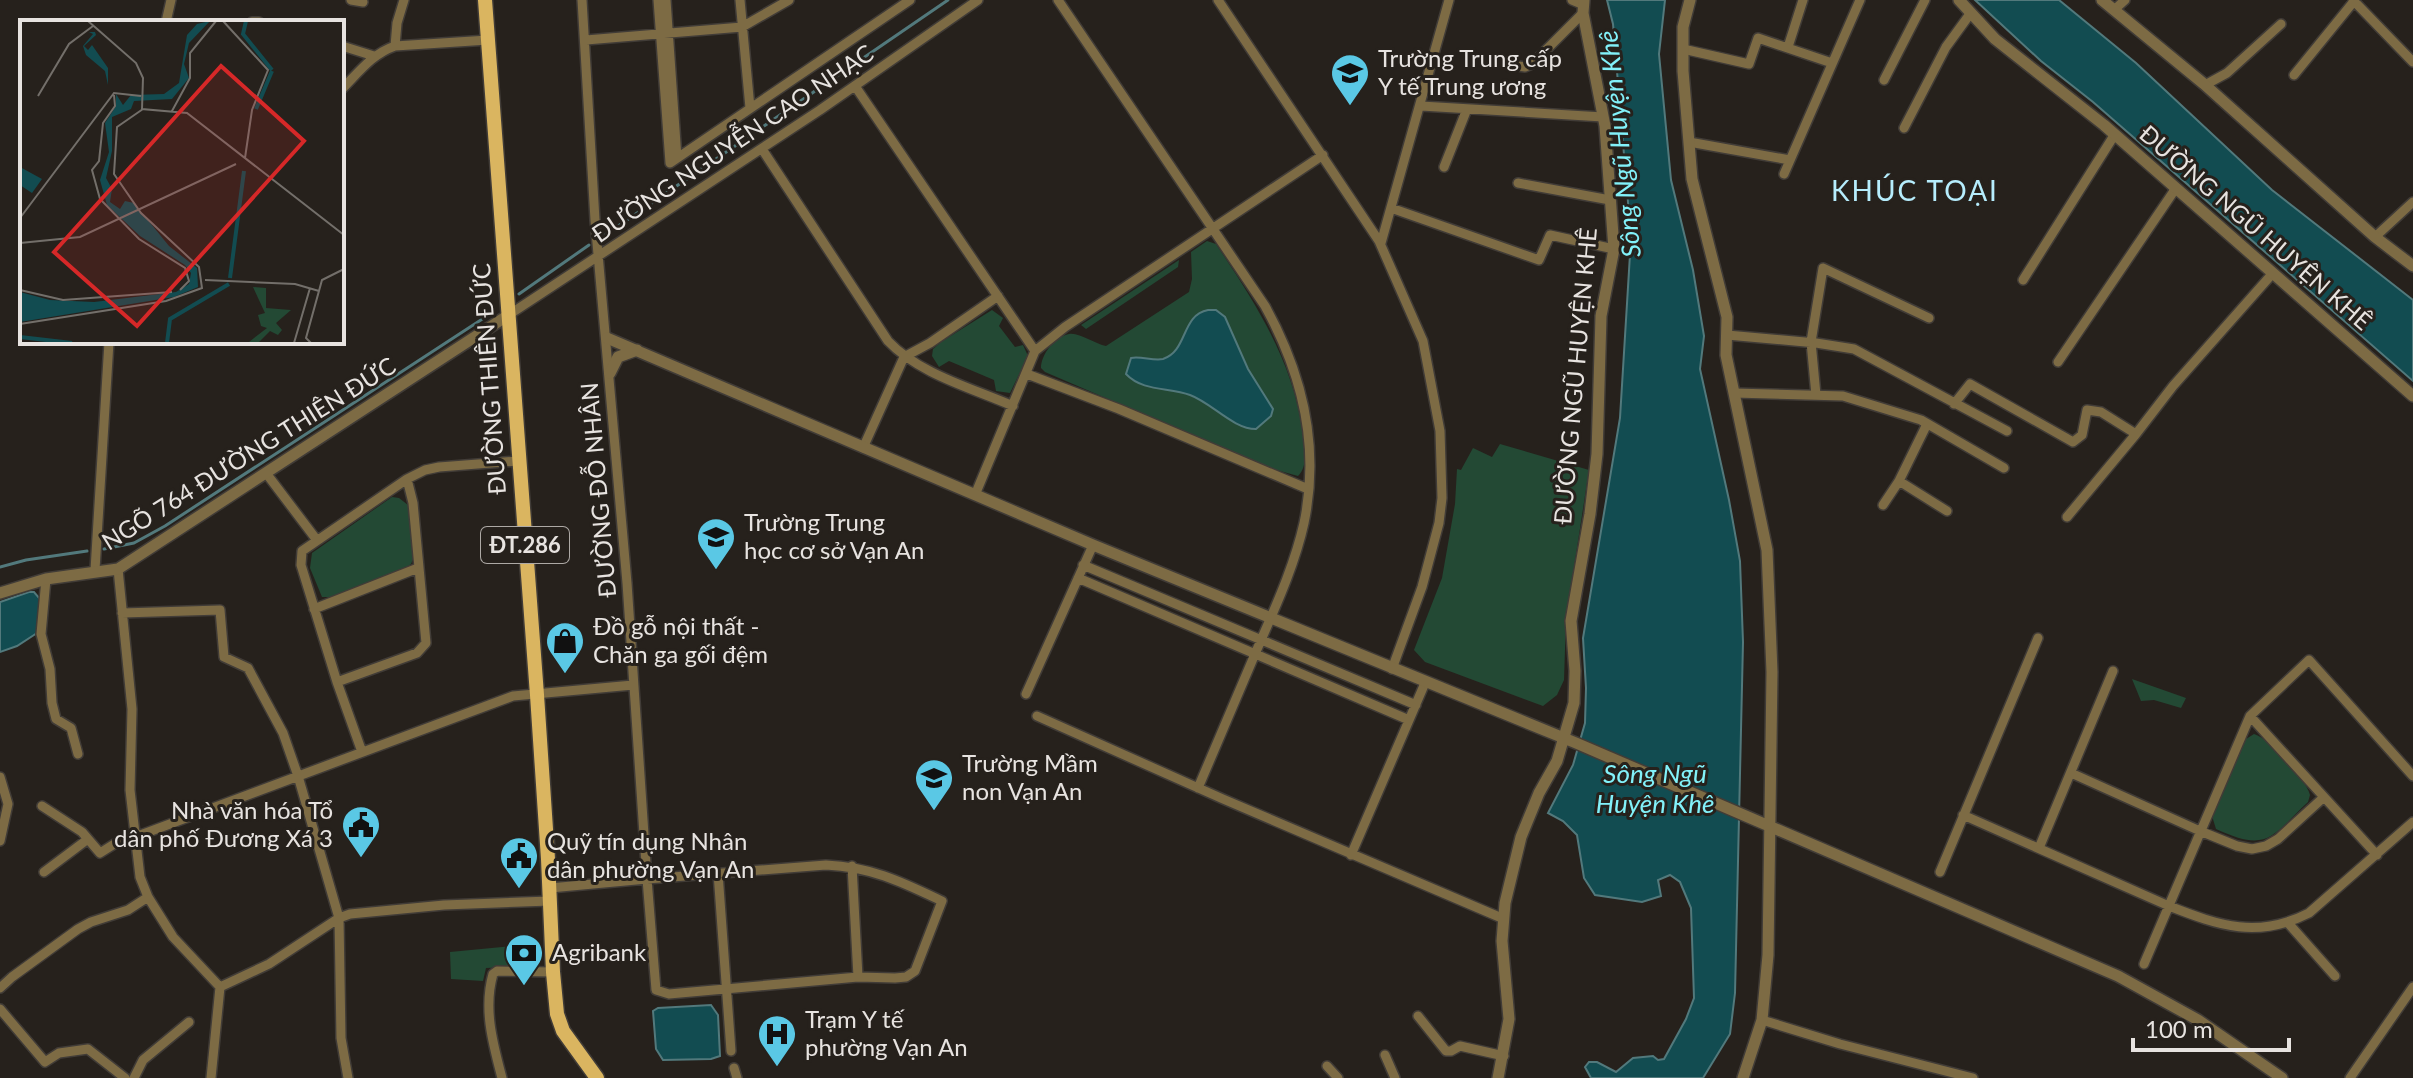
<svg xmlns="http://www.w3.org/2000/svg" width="2413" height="1078" font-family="Lato,sans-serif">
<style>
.green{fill:#234934}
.water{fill:#124c51;stroke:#52797c;stroke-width:2}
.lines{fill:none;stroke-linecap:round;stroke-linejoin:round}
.stream{stroke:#52797c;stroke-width:3}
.minor-casing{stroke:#413c37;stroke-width:12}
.tertiary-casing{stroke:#413c37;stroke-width:14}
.primary-casing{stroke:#413c37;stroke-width:17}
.minor{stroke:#7d6b44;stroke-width:9}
.tertiary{stroke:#7d6b44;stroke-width:11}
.primary{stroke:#dab560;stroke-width:14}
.labels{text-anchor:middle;stroke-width:6;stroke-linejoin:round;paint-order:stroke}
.shield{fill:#26211c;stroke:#ada9a5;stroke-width:2}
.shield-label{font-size:22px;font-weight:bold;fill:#e7e3e0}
.poi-label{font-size:24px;fill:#e7e3e0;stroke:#26211c;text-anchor:start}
.street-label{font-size:24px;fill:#e7e3e0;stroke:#26211c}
.water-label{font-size:26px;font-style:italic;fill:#82f1f9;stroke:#26211c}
.quarter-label{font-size:28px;letter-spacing:2px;fill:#b6edfd;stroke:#26211c}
.inset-river{fill:none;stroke:#124c51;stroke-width:4}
.inset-road{fill:none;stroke:#736f6a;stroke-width:2}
.view{fill:#d62828;fill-opacity:0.15;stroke:#d62828;stroke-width:4}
.inset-edge{fill:none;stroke:#e7e3e0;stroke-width:4}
</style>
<rect width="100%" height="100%" fill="#26211c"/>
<!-- green -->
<path class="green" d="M1207,241L1216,244C1256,304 1294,362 1303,435C1305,448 1308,467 1298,476L1269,468L1045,372L1041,368C1041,355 1054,337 1069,334C1079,332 1095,344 1106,346L1189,292L1192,279L1191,252Z
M1179,260L1178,267L1086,329L1081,325Z
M992,310L1003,318L999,326L1015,347L1023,345L1028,356L1010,393L996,391L994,380L949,361L939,367L932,356L933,349L941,342Z
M1500,444L1589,470L1566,619L1564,680L1557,695L1543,706L1425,662L1414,650L1442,578L1455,504L1457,469L1461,470L1473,448L1492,457Z
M392,497L399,498L408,505L413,559L411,564L403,570L331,597H322L310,568L312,553Z
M2132,679L2186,698L2181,708L2154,700L2141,701Z
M2254,734C2272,740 2305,777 2310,795L2308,802C2271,837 2268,853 2216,829L2212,816L2246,739Z
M535,944L537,966L486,968L483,981L451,979L450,952Z"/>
<!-- water -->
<path class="water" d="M1607,0H1665L1659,54L1671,180L1693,270L1704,336L1700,369L1729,500L1740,561L1743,642L1735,993L1730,1034L1703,1078H1591L1585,1067L1589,1062H1597L1616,1072L1633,1058L1653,1056L1658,1060L1664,1059L1686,1019L1694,998L1691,908L1680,882L1670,875L1658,880L1661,896L1642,902L1595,895L1584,878L1577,835L1563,821L1548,813L1573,765L1585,723L1586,688L1583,638L1620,418L1631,238L1613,24Z
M1975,0H2059L2136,63L2272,190L2413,300V381L2093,102L2041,61Z
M1208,310H1216L1225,317L1248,369L1273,409L1271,416L1256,429C1233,429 1212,403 1190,395C1169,387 1143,392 1126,374L1131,358C1141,356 1153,361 1163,359C1188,351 1181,315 1208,310Z
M29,592H34L40,599L37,633L17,646L0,652V602Z
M711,1005L718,1015L720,1056L711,1059L663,1060L656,1049L653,1011L658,1008Z"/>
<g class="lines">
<!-- stream -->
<path class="stream" d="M605,235L948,0
M519,294L589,245
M104,549L134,543L165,526L490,314
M0,567L26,560L87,551"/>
<defs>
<path id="minor" d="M351,0L363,2
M658,0L670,163
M666,0L677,158
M740,0L750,108
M1058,0L1265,306C1302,373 1320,447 1304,523C1294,568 1273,612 1255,654C1236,699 1217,743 1198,788
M1218,0L1379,241L1423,341L1440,431L1442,498L1439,523L1422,587L1392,669
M1572,0L1584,5
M2353,0L2413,62
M2114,10L2125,0
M166,22L171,0
M252,22H259
M586,40L742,27L789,0
M342,46L374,56
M395,46L397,23L404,0
M1788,47L1803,0
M1683,49L1749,64L1758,38L1832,63
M1511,65L1525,67L1532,64L1583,13
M2294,75L2355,0
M1884,80L1925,0
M2205,85L2227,73L2281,24
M855,86L1035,351
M342,89C359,72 372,54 395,46L488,40
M1421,106L1603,117
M1904,128L1946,47L1970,14
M1689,142L1790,160
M762,149L888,341C919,374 972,388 1013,406
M670,163L910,0
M1444,167L1467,109
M1784,174L1860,0
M1518,183L1610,200
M1391,208L1539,260L1550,235L1614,249
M2375,237L2413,202
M1381,243L1449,0
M2023,280L2115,134
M507,316L820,110L978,0
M1727,335L1816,343L1854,349L2007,431
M2058,362L2176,188
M1027,374L1119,409L1308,489
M1734,393L1843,396L1921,420L2004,468
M1816,395L1811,342L1823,268L1929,318
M1954,404L1970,384L2073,442L2082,435L2087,410L2101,412L2136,434L2173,386L2273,273
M863,448L904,357L930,343L998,296
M266,473L316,539
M1899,481L1927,424
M975,495L1035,351L1065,327L1323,155
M1883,505L1899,481L1947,511
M2067,517L2136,434
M1083,565L1416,705
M118,569L132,709L130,790L140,877L148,897L173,937L220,987
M95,570L109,342
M1078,578L1409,720
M46,579L41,634L50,669L52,703L56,719L71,728L78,754
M314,609L418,568
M122,613L220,610L224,657L248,668L283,733L298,776L339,918L341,1038L348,1078
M337,682L417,653L426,643L413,503L407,479
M1026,694L1093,545
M1037,716L1223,799L1504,919
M2250,716L2377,855
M362,752L337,682L301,565L302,551L407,479L425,470L439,467L518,461
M2071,773L2200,831L2237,846L2252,849L2266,846L2278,839L2324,797
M0,777L8,804L0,841
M42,806L82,832L100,853L135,831
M1963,815L2169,906C2220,926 2258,939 2309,913L2413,822
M135,837L513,696L633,685
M2039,848L2113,671
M1351,855L1425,683
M826,865C872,867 902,882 942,901L915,971L906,977L895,978L858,977L669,994L656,990L647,879Z
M852,866L858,977
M44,872L88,839
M1940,872L2038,638
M718,873L731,1051
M550,888L647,879L627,583L595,220L582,0
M2289,924L2335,976
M2144,964L2250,716L2309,660L2413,776
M220,987L269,964L339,918L350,914L444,905L550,901
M0,988L12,977L78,929L91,922L128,910L148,897
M0,1009L45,1062L59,1053L88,1049L125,1078
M1418,1016L1446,1051H1451L1460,1046L1504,1056
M1762,1020L1840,1044L1973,1078
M1385,1055L1395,1078
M1327,1066L1338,1078
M734,1068L737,1078
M134,1078L143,1060L189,1022
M211,1078L220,987
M502,1078C493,1044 483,1009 493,974L497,971L553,972
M2350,1078L2413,987"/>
<path id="tertiary" d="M1690,0L1683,27V71L1692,179L1727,317L1726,355L1767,550L1772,672L1768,955L1762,1020L1743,1078
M1959,0L1995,39L2104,125L2413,396
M2102,0L2204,84L2375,237L2413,266
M607,338L1093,545L1576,743L2118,976L2198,1020L2282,1078
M610,373L618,357L637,350
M0,593L46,579L118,569L507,316
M1498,1078L1509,1019L1502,941L1505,903L1521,837L1539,793L1557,761L1574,703L1575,671L1571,621L1590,514L1597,454L1601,316L1614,249L1605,126L1583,13L1584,0"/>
<path id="primary" d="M485,0L537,695L548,859L553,972L557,1014L563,1031L597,1078"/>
</defs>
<!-- minor casing -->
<use href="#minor" class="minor-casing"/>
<!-- tertiary casing -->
<use href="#tertiary" class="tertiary-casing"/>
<!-- primary casing -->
<use href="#primary" class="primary-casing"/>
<!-- minor -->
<use href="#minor" class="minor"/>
<!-- tertiary -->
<use href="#tertiary" class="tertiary"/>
<!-- primary -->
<use href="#primary" class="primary"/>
</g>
<!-- icons -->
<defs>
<symbol id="university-pin" viewBox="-11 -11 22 30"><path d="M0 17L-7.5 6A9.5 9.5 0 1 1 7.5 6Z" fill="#5ac8e5" stroke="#26211c"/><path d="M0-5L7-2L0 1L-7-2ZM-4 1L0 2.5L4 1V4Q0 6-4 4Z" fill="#111"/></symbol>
<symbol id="school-pin" viewBox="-11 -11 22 30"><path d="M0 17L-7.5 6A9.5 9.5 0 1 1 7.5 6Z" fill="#5ac8e5" stroke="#26211c"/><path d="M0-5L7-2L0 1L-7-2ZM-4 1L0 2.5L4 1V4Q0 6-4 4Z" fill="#111"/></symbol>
<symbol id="shop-pin" viewBox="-11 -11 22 30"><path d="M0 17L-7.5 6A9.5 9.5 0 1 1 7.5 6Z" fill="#5ac8e5" stroke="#26211c"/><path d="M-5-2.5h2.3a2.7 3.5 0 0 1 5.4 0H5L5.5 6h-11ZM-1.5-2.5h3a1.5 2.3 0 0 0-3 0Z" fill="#111"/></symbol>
<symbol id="civic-pin" viewBox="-11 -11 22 30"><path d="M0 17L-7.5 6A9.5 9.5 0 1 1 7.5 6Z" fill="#5ac8e5" stroke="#26211c"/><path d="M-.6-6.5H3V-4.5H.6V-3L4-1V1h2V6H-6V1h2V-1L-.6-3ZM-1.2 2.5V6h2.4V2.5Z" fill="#111"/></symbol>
<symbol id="bank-pin" viewBox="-11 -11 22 30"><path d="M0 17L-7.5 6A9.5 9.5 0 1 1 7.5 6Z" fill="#5ac8e5" stroke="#26211c"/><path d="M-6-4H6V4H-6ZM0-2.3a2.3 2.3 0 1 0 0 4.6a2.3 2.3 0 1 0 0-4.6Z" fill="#111"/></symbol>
<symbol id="hospital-pin" viewBox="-11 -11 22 30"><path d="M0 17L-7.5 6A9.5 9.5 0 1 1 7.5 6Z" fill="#5ac8e5" stroke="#26211c"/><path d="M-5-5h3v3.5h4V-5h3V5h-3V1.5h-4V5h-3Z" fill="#111"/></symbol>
</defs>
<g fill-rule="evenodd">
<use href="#university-pin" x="1328" y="51" width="44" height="60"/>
<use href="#school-pin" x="694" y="515" width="44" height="60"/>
<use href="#shop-pin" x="543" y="619" width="44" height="60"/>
<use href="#school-pin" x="912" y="756" width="44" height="60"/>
<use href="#civic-pin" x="339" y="803" width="44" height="60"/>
<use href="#civic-pin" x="497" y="834" width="44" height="60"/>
<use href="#bank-pin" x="502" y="931" width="44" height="60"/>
<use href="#hospital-pin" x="755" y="1012" width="44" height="60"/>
</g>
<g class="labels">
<!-- shield labels -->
<rect class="shield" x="481" y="527" width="88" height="36" rx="6"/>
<g class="shield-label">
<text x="525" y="553">ĐT.286</text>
</g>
<!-- poi labels -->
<g class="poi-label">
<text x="1378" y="67">Trường Trung cấp<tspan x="1378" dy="28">Y tế Trung ương</tspan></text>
<text x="744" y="531">Trường Trung<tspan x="744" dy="28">học cơ sở Vạn An</tspan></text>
<text x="593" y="635">Đồ gỗ nội thất -<tspan x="593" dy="28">Chăn ga gối đệm</tspan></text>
<text x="962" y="772">Trường Mầm<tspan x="962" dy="28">non Vạn An</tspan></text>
<text x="333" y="819" text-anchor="end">Nhà văn hóa Tổ<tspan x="333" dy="28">dân phố Đương Xá 3</tspan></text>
<text x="547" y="850">Quỹ tín dụng Nhân<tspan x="547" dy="28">dân phường Vạn An</tspan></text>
<text x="552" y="961">Agribank</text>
<text x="805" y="1028">Trạm Y tế<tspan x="805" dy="28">phường Vạn An</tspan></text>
</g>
<!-- street labels -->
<g class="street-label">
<text transform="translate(733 144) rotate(-34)" y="8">ĐƯỜNG NGUYỄN CAO NHẠC</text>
<text transform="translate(2255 228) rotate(41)" y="8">ĐƯỜNG NGŨ HUYỆN KHÊ</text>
<text transform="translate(1576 376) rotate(-85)" y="8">ĐƯỜNG NGŨ HUYỆN KHÊ</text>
<text transform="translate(490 379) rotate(-94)" y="8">ĐƯỜNG THIÊN ĐỨC</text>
<text transform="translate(249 454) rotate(-32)" y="8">NGÕ 764 ĐƯỜNG THIÊN ĐỨC</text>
<text transform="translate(599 490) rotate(-95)" y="8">ĐƯỜNG ĐỖ NHÂN</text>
</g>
<!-- water labels -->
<g class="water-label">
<text transform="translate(1620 144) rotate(-96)" y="9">Sông Ngũ Huyện Khê</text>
<text x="1655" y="783">Sông Ngũ<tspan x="1655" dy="30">Huyện Khê</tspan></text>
</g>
<!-- quarter labels -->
<g class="quarter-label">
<text x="1915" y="201">KHÚC TOẠI</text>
</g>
</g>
<!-- overview -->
<g transform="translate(20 20)">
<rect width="324" height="324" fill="#26211c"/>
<path d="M233,267L246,268V288L271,290L256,303L262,310L258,315L250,311L238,323L229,322L247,308L241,306L238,295L245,293Z" fill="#234934"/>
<path d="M190,1L169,23L164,44L169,58L152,79L114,81L111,89L92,97V131L86,158L92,169L90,182L100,189L105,181L114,183L149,226L177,248L178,267L154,277L0,302V272L30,280L74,282L156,272L169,264L171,253L165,245L120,216L87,185L80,160L89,132L85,103L96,86V74L103,85L111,75L144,74L159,63L167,15L177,4ZM69,12H75L76,15L64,26L68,30L72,25L88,48V65L85,51L66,35L63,26L73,14ZM0,147L22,159L12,173L0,165Z" fill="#124c51"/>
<path class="inset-river" d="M226,1L223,14L252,50M236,89L252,51M210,258L224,151M0,317L52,323M147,323L150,299L209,264"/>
<path class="inset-road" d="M68,1L116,43L123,58L122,89L167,93L324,215M203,1L248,50L232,90L225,138M94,75L95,86L83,103L79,141L72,150L80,179L119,219L165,248L169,261L160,270M18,76L49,24L73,6M152,91L170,58V33L196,1M0,198L94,73L121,76M0,223L60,217L216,144M185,260L275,264L299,271M0,270L43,280L152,272M0,304L146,281L182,268L179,247L121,193L94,154L97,107L123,89M274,323L290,268M291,323L286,318L302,260L324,249"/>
<path class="view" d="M201,46L284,121L117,306L34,232Z"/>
<rect width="324" height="324" class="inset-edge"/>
</g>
<!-- scale -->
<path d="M2133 1038v12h156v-12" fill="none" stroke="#e7e3e0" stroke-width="4"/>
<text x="2145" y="1038" font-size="24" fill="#e7e3e0" stroke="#26211c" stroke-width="6" paint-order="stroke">100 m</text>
</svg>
